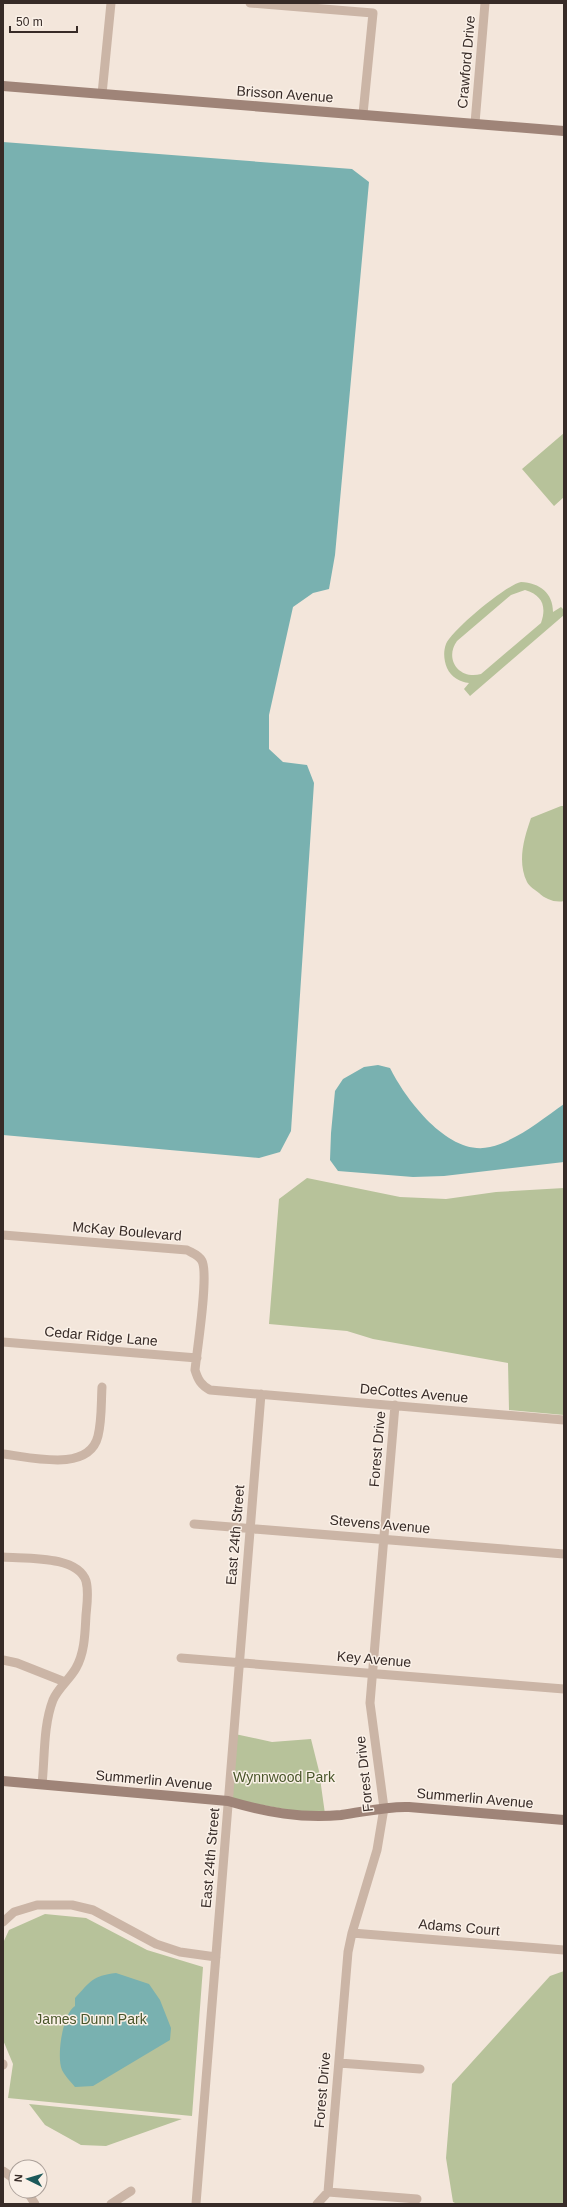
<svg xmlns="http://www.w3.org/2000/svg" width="567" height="2207" font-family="Helvetica,sans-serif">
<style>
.green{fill:#b7c29a;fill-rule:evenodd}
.water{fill:#79b1b0}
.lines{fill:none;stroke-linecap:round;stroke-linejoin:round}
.street{stroke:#cbb5a6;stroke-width:9}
.secondary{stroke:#9f8478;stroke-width:10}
.labels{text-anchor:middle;stroke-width:3;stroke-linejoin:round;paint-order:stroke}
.street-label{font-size:14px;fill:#372b27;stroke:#faf0e7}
.park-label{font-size:14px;fill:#49562a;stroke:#faf0e7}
</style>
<rect width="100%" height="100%" fill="#f3e6db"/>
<!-- green -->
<path class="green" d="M564,433V497L554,506L522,469Z
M521,582C540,583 553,593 553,612L561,607L564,610V615L470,696L464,689L469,683C460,682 451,677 447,668C444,661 443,652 446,644C452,630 506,585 521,582ZM525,590C542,595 547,606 541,623L481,674C459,680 444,659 457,641L511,595Z
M561,806H564V901C555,903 545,899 539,893C535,890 529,886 527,882C517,862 524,838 531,818Z
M307,1178L400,1197L446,1199L496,1192L564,1188V1415L509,1410L508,1363L373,1339L347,1331L269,1324L279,1199Z
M235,1734L272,1742L311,1739L319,1771L325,1814L317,1815L230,1799Z
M45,1914L86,1918L147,1950L203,1967L192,2116L8,2098L13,2064L3,2040V1943L9,1930Z
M564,1971V2204H457L453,2202L446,2158L452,2084L550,1976Z
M29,2104L182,2119L106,2146L81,2145L45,2125Z"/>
<!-- water -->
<path class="water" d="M3,142L352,169L369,182L335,555L329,589L313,593L293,607L269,715V749L283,762L307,765L314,783L291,1131L280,1152L259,1158L3,1135Z
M378,1065L390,1068C406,1100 449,1157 490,1147C518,1140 541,1120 564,1104V1162L444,1176L413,1177L338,1171L330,1160L331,1133L335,1091L343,1079L364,1067Z
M116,1973L149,1984L160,2000L171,2028L170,2040L93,2086L75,2087C71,2082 65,2076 62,2070C56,2056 63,2013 75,2006V1998C91,1981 92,1976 116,1973Z"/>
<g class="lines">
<!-- street -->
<path class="street" d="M250,3L373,13L363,114
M102,94L111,3
M475,123L485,3
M3,1235L187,1250C192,1253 199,1255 202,1261C209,1275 197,1350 195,1370C198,1380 201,1385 210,1390L564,1420
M3,1342L197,1358
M3,1454C31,1457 89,1473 98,1436C102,1420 101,1403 102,1387
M194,1524L564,1554
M3,1557C26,1559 77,1555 86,1581C89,1592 87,1604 86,1615C85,1632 85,1652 76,1668C70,1679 58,1688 53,1700C43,1726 45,1757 42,1784
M181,1658L564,1689
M3,1660L17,1663L65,1682
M3,1922L14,1912L37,1905H72L93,1910L156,1944L180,1952L216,1957
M352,1933L564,1950
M339,2063L420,2069
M3,2064V2065
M3,2171L16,2180
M27,2191L35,2204
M328,2192L417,2199
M111,2204L131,2191
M196,2204L261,1394
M317,2204L328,2192L348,1952L352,1933L377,1850L384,1808L370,1703L395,1405"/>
<!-- secondary -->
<path class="secondary" d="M3,86L564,131
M3,1781L228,1801C266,1812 302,1819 341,1815C364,1812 386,1806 409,1807L564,1820"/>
</g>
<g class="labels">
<!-- street labels -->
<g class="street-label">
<text transform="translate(466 62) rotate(-85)" y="5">Crawford Drive</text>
<text transform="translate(285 94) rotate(4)" y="5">Brisson Avenue</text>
<text transform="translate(127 1231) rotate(5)" y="5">McKay Boulevard</text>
<text transform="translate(101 1336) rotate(5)" y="5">Cedar Ridge Lane</text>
<text transform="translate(414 1393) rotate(5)" y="5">DeCottes Avenue</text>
<text transform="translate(377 1449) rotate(-85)" y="5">Forest Drive</text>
<text transform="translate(380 1524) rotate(5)" y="5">Stevens Avenue</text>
<text transform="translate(235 1535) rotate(-85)" y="5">East 24th Street</text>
<text transform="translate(374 1659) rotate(5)" y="5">Key Avenue</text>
<text transform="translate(364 1774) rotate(-96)" y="5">Forest Drive</text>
<text transform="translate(154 1780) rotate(5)" y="5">Summerlin Avenue</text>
<text transform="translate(475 1798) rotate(5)" y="5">Summerlin Avenue</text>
<text transform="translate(210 1858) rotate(-85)" y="5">East 24th Street</text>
<text transform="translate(459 1927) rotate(5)" y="5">Adams Court</text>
<text transform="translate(322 2090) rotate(-85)" y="5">Forest Drive</text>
</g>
<!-- park labels -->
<g class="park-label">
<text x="284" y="1782">Wynnwood Park</text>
<text x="91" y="2024">James Dunn Park</text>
</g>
</g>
<!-- border -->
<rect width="567" height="2207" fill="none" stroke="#372b27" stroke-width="8"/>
<!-- north arrow -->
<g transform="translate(28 2179) rotate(275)"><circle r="19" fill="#faf0e7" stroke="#aca19a"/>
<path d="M0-3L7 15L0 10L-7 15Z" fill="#1c595a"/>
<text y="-6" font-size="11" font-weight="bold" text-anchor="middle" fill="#372b27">N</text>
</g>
<!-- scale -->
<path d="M10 26v6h67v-6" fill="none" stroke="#372b27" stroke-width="2"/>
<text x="16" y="26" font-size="12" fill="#372b27" stroke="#faf0e7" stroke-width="3" paint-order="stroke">50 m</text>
</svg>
